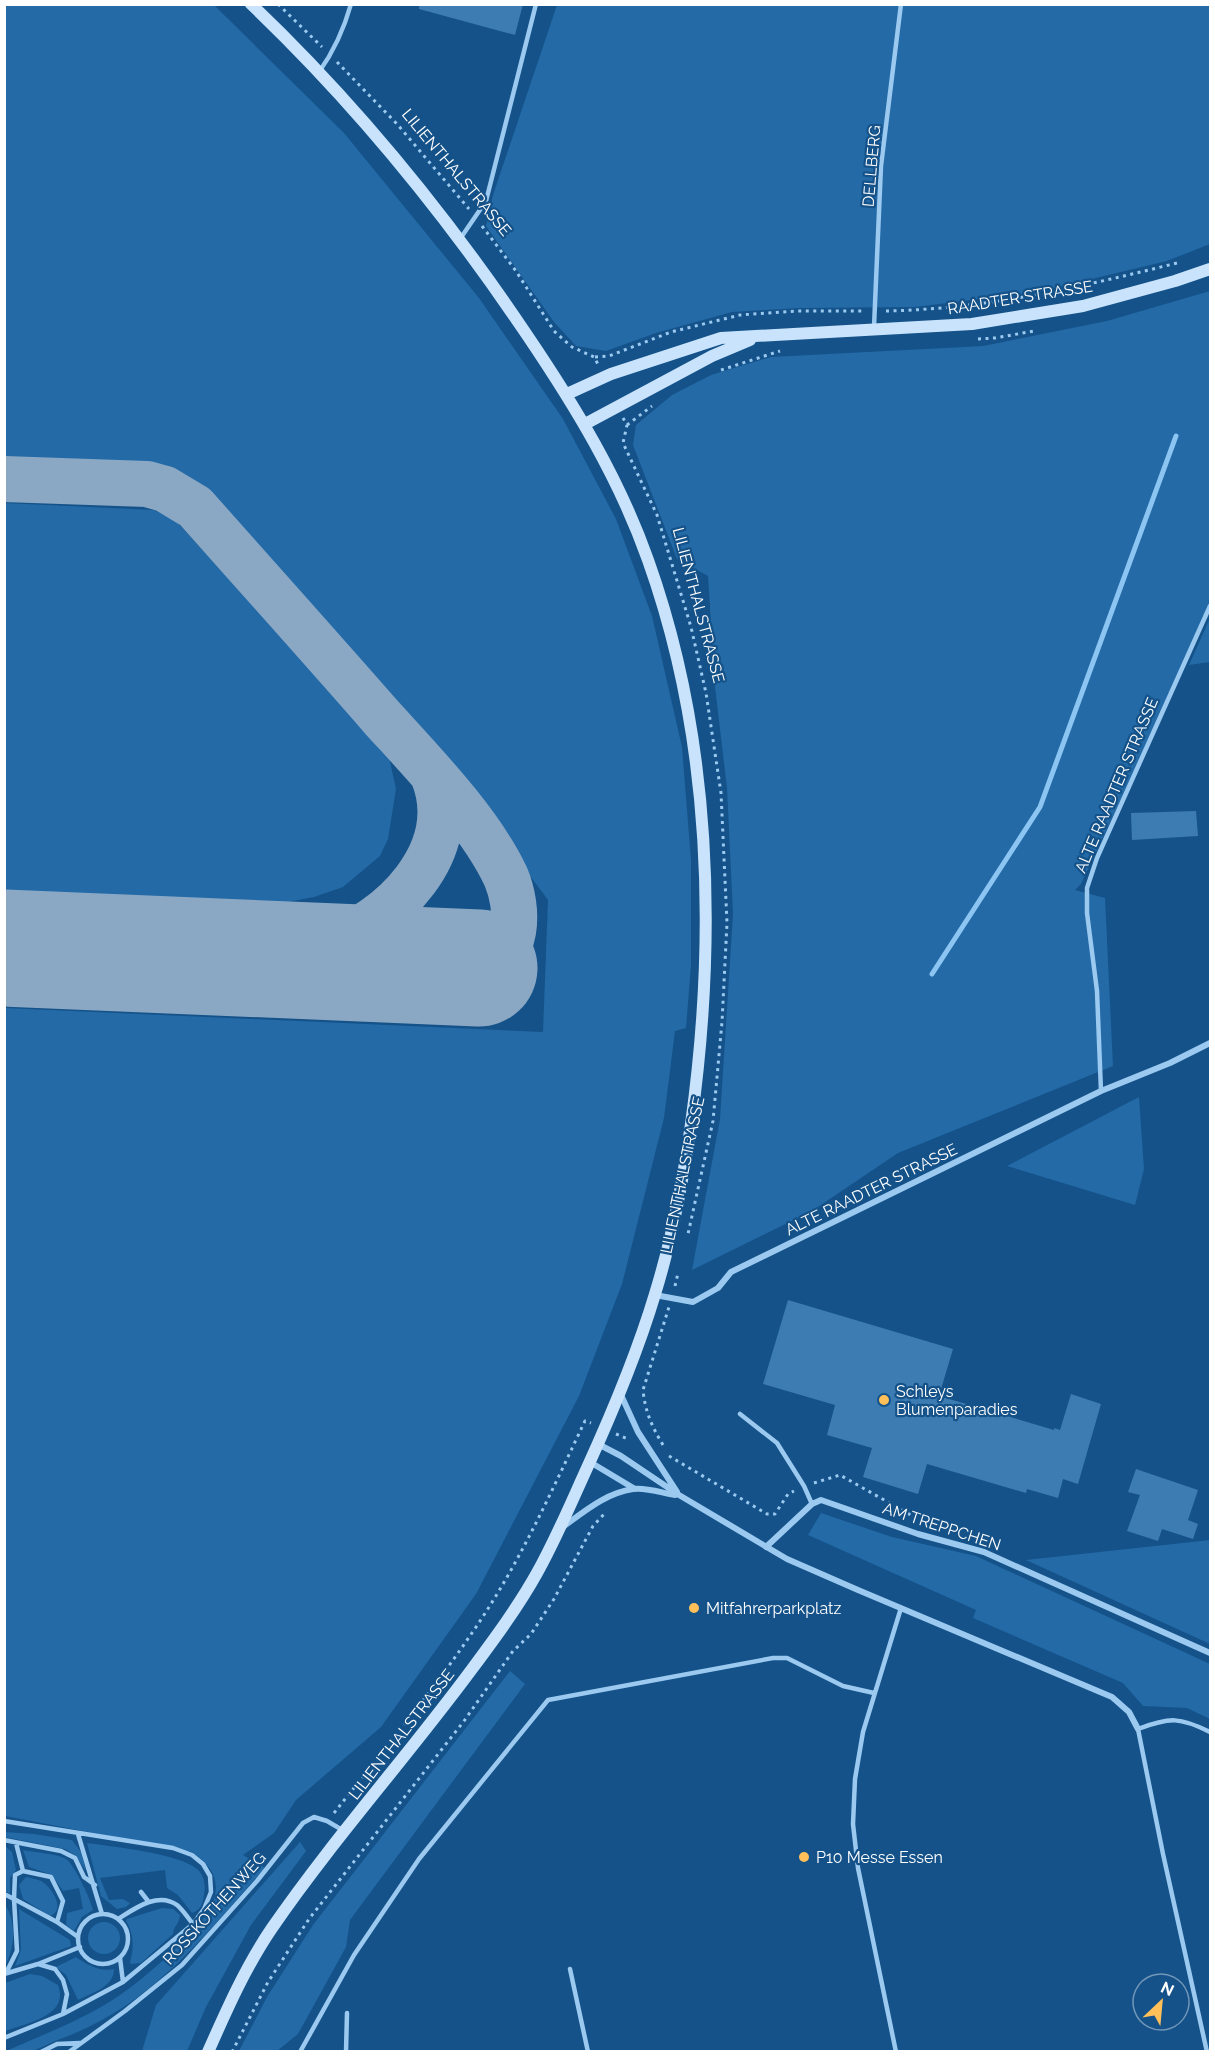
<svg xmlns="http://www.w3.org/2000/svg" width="1215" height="2056" font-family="Raleway,sans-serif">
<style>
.green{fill:#236aa7}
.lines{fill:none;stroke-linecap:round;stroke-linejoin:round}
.stream{stroke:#8cc5f2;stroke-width:5}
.taxiway{stroke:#8aa8c4;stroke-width:46}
.runway{stroke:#8aa8c4;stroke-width:117}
.building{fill:#3d7cb2}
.path{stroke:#9bc9ef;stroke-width:3;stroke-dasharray:3 4.5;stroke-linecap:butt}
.service{stroke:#9bc9ef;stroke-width:4.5}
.minor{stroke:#9bc9ef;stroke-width:6}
.secondary{stroke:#c8e3fb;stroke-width:12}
.poi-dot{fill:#ffc059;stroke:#145289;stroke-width:2}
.labels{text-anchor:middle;stroke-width:4.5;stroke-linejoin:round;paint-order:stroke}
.street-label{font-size:16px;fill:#fff;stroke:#145289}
.poi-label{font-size:16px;fill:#fff;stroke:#145289;text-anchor:start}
</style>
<rect width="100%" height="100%" fill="#145289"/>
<!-- green -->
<path class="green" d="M5,5H214L344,133L479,298L563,419L616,519L652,616L682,747L691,860V965L686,1028L675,1031L664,1118L622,1284L579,1396L476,1594L381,1727L296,1800L274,1833L243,1855L265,1868C203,1937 152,2005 63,2038C52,2041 40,2050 29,2051C21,2053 13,2051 6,2051C38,2037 71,2024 101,2007C127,1992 148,1974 170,1954C201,1925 243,1886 192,1852L5,1816V1008L543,1032L548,900L415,721L206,492L165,468L5,460Z
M557,5H1210V244L1167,261L1037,292L915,307L799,308L732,312L656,333L606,351L576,346L554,322L486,226L493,195Z
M1210,291V610L1081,884L1075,890L1105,898L1113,1066L898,1153L812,1211L692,1270L720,1119L733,914L727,788L715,687L708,576L677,559L633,445L636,425L672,395L711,375L771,357L983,346L1107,321Z
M4,503L154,510L176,521L370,730L389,757L396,789L388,839L380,856L343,887L314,897L283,903L5,891Z
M1210,618V662L1189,665Z
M1139,1097L1144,1169L1135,1205L1007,1166Z
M821,1513L892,1537L976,1556L1210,1664V1719L1187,1708L1143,1706L1123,1683L973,1618L976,1610L808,1535Z
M1210,1540V1644L1026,1560Z
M510,1671L525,1684L350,1920L346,1947L298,2034L277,2051H239L267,1997L313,1925Z
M4,1832L34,1834L72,1840L81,1852L86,1871L75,1855L65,1849L5,1837Z
M300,1842L306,1851L251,1925L206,2007L187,2051H142L156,2005Z
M87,1843C113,1847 178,1853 197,1869C204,1875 206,1885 204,1895C203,1903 201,1910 192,1913L178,1895L167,1888L165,1870L100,1878L109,1900L123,1899L130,1903L126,1907L117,1909L101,1896Z
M5,1846L12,1852L16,1870L10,1878V1894L5,1891Z
M23,1850C36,1853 55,1853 66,1859C74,1864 91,1900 93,1910L82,1917L74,1931L66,1925L67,1913L83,1909L79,1888L63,1891L52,1875L29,1867Z
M26,1877C31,1878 37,1879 41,1881C51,1886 67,1910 50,1916L23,1899L19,1885Z
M4,1903C17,1921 15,1948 5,1966Z
M162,1908L173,1909L180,1915C180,1923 173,1927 173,1934L141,1963L131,1964L130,1962C134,1948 134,1934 126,1921L127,1919Z
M19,1909L70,1940L71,1946L15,1966L21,1950Z
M88 1938a16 16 0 1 1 32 0a16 16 0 1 1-32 0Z
M76,1957C87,1965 100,1972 114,1969C114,1987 92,1993 78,2000L66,1975L56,1967Z
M30,1974L42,1976L58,1985C70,2016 26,2023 5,2031V1983Z"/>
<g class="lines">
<!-- stream -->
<path class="stream" d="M932,974L1040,807L1176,436"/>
<!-- taxiway -->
<path class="taxiway" d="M4,479L147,484L165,489L195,507C258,578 321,648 383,719C424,764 481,823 506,877C519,908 521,960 479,968
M216,956C252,955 290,956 324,945C391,923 464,851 433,775"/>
<!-- runway -->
<path class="runway" d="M4,948L479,968"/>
</g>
<!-- building -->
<path class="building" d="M419,4H523L515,35L419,9Z
M1196,811L1198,836L1132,840L1131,813Z
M788,1300L953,1349L939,1396L1054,1430V1428L1060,1430L1071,1394L1101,1404L1078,1484L1063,1479L1058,1498L1027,1489L1026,1493L927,1464L918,1494L863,1477L872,1448L827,1435L835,1405L763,1384Z
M1136,1469L1198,1490L1188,1520L1198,1524L1193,1539L1162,1529L1158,1541L1127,1531L1140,1495L1128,1492Z"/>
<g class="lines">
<!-- path -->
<path class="path" d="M278,4L322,47
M337,62L397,124L469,209
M482,226L516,271L554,331L572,347L594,357L599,366
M886,311C986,309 1081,287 1177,263
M978,339L995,338L1034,331
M595,357L609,356L671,332L740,315L797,311H864
M721,370L780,351
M623,418L627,425L623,443L657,515L691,627L706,693L721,793L727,923L722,1022L713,1121L688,1234
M627,425L652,406
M675,1286L678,1273
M616,1434L628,1439
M663,1445C652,1427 645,1411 643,1390L669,1307
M669,1456L767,1514H775L788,1494L794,1491
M814,1483L840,1475L923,1522
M334,1813C383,1751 434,1690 478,1624C521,1560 552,1490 585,1421L591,1423
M232,2052L268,1982L309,1919L464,1721L513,1651L531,1634L554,1599L593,1526L606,1512"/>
<!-- service -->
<path class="service" d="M319,72C334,51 344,29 351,4
M460,239L486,201L536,4
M874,327L881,166L901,4
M1101,1091L1097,991L1087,913V888L1097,858L1210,606
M740,1414L777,1443L804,1486L812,1504
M4,1821L173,1848L192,1855L203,1864L210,1876L211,1892L204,1909L193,1924L123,1982L63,2014L4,2038
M78,1834L102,1914
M4,1840L61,1851L75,1858L84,1877L95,1885
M16,1843L23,1871
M141,1892L148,1901
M4,1894L14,1899L17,1951L6,1973
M78 1939a25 25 0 1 1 50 0a25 25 0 1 1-50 0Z
M118,1919C134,1909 158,1891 177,1905C183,1910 188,1918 193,1924
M57,1922L63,1901L51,1877L23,1871L15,1875L14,1899L57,1922L78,1937
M120,1958L123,1982
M38,1964L80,1947
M570,1969L588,2052
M4,1974L38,1964L55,1969L63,1980L67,1994L63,2014
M41,2052L57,2044L80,2043
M69,2052L125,2011L182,1965L257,1881L303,1823L314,1817L327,1821L344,1831
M300,2052L354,1955L419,1859L548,1700L773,1658H787L843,1686L874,1693
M346,2052L347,2013
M896,2052L858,1868L853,1824L855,1779L863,1732L901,1608
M1207,2052L1163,1854L1138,1729C1170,1717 1180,1717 1210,1732"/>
<!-- minor -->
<path class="minor" d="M655,1295L693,1302L718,1288L731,1272L1101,1091L1170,1063L1210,1043
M621,1395L638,1432L677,1492
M598,1444L621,1456L679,1495L787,1559L858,1590L1112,1697L1129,1712L1138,1729
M590,1462L635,1489
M564,1526C585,1511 606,1493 633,1489C646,1487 662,1493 675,1495
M766,1547L812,1504L821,1500L918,1534L984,1552L1210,1653"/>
<!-- secondary -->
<path class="secondary" d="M567,394L611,374L721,338L972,324L1083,306L1175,281L1210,269
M585,424L712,356L750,340
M208,2052C227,2009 246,1966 272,1928C334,1838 407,1757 472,1669C495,1638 518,1607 537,1573C556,1539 571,1503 587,1468C613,1411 637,1354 655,1294C672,1239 683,1181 691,1124C717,937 712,739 648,560C619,478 575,406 527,335C447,216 355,103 251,4"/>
</g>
<!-- markers -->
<g class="poi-dot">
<circle cx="884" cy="1400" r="6"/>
<circle cx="694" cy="1608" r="6"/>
<circle cx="804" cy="1857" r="6"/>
</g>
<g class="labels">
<!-- street labels -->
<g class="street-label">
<text transform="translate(871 166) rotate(-85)" y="6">DELLBERG</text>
<text transform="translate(457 172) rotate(50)" y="6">LILIENTHALSTRASSE</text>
<text transform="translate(1020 297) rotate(-9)" y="6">RAADTER STRASSE</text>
<text transform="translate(699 605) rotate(75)" y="6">LILIENTHALSTRASSE</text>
<text transform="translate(1116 785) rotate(-67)" y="6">ALTE RAADTER STRASSE</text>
<text transform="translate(682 1175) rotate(-78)" y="6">LILIENTHALSTRASSE</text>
<text transform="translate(871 1189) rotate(-26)" y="6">ALTE RAADTER STRASSE</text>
<text transform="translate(942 1526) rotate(18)" y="6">AM TREPPCHEN</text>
<text transform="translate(401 1734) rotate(-52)" y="6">LILIENTHALSTRASSE</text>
<text transform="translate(214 1908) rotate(-48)" y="6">ROSSKOTHENWEG</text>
</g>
<!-- poi labels -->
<g class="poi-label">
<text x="896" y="1397">Schleys<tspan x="896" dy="18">Blumenparadies</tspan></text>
<text x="706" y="1614">Mitfahrerparkplatz</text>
<text x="816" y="1863">P10 Messe Essen</text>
</g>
</g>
<!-- border -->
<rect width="1215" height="2056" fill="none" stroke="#ffffff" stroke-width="12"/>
<!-- north arrow -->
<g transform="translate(1161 2002) rotate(26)"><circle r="28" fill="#145289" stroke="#7297b8" stroke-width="1.5"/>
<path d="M0-4.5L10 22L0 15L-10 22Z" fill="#ffc059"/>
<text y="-9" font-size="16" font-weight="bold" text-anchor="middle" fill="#ffffff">N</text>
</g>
</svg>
